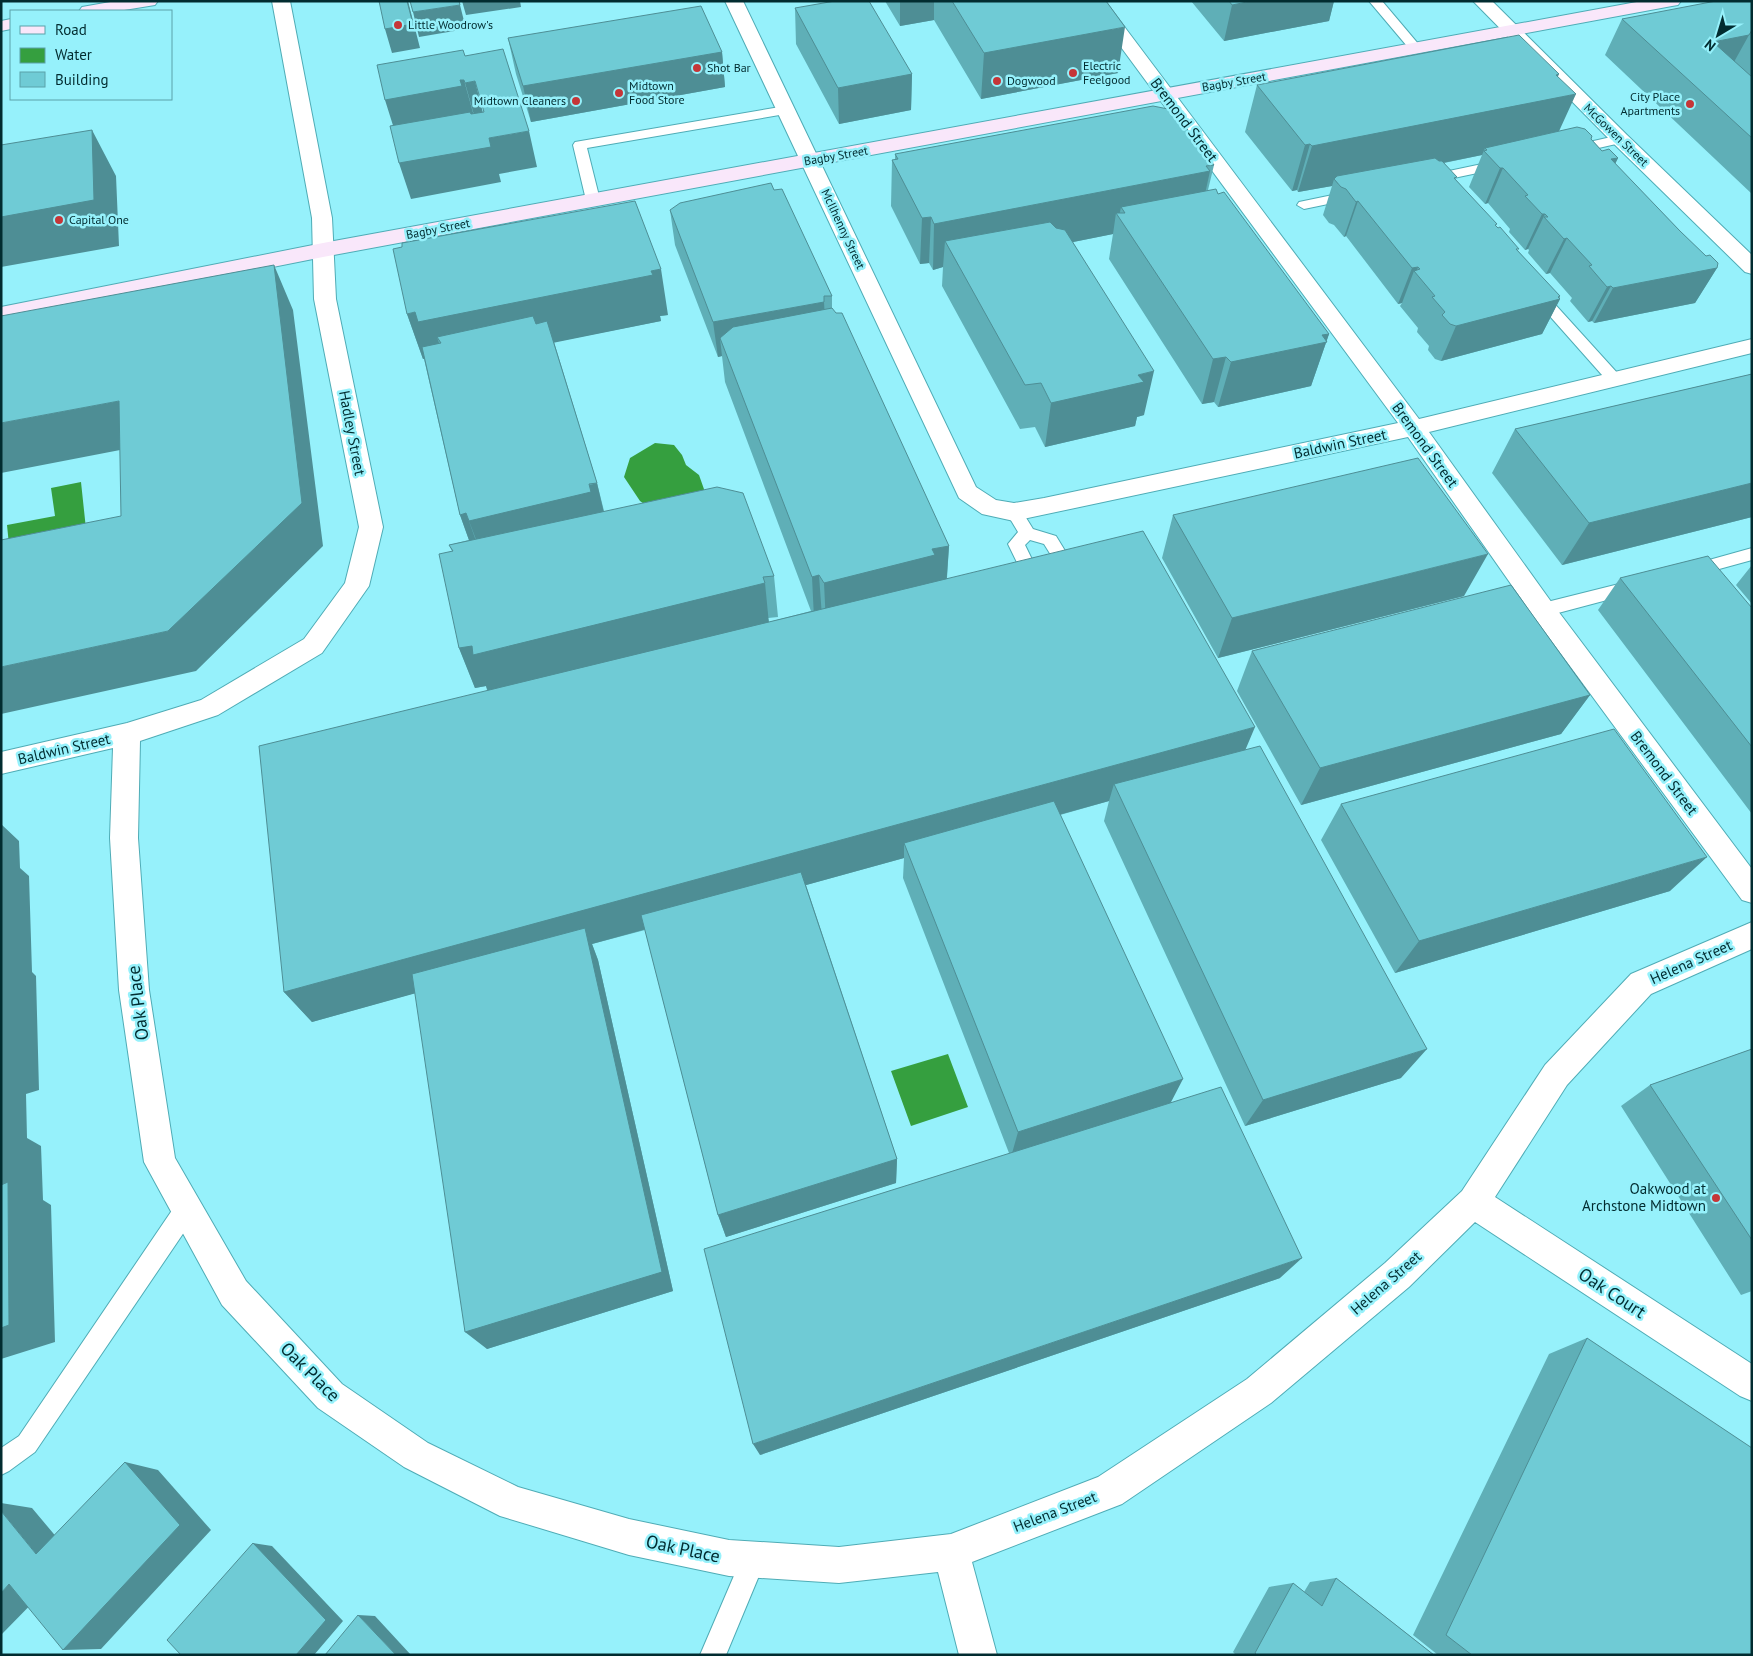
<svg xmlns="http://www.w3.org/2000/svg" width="1753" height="1656" font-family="'PT Sans',sans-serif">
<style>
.water{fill:#359f3f}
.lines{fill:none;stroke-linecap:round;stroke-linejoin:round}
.service-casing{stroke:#4facb6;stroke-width:2}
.minor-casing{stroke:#4facb6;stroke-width:2}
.tertiary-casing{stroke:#4facb6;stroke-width:2}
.secondary-casing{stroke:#4facb6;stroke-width:2}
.service{fill:#fff;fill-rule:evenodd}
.minor{fill:#fff;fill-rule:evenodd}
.tertiary{fill:#fff;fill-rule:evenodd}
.secondary{fill:#f9e7fa;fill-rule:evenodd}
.wall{fill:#5fafb7}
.shaded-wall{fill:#4e8e95}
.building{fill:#6fcbd5;stroke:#4e8e95}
.poi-dot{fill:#c53638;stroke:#96f1fb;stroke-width:2}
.labels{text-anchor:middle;stroke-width:5;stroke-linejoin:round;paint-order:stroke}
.far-poi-label{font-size:12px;fill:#022c30;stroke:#96f1fb;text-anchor:start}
.far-street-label{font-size:12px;fill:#022c30;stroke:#96f1fb}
.street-label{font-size:15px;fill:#022c30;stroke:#96f1fb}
.poi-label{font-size:15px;fill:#022c30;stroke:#96f1fb;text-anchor:end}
.near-street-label{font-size:18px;fill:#022c30;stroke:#96f1fb}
</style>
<rect width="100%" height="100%" fill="#96f1fb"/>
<!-- water -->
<path class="water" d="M655,443L674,445L682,455L686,465L699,475L705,492L661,516L640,501L624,477L630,458Z
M81,482L86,529L9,545L7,525L55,516L51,488Z
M948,1054L968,1107L911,1126L891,1071Z"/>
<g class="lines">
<defs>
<path id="service" d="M1369,1H1382L1420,46L1422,49L1420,52H1412Z
M786,106L791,107L792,110L791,113L587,148L600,200L593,204L586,200L573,145L575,142Z
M1620,135L1625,136L1627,139L1625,142L1572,154L1565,150L1567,147Z
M1501,160L1508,164L1506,167L1430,183L1423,179L1430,175Z
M1352,191L1357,192L1359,195L1357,198L1304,209L1297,205L1299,202Z
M1537,288L1542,290L1620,376L1623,380L1620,384L1615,385L1610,384L1532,296L1530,293L1532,290Z
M1014,506L1020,508L1033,529L1056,536L1078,572L1076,576L1070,578L1064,576L1044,544L1030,540L1025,545L1043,582L1041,587L1035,588L1029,587L1008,544L1018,532L1006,512L1008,508Z
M1752,548V560L1690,577L1684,575L1682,571L1684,567Z
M1635,580L1641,581L1643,586L1641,591L1543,617L1537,615L1535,610L1537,605L1543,603Z
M187,1197L195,1200L198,1208L195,1216L35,1452L9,1471L1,1475V1448L19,1436L179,1200Z
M754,1547L763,1550L766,1559L726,1655H700L745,1550Z"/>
<path id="minor" d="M272,1H290L332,218L336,299L383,527L369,586L322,653L218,715L140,741L138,838L149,990L175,1158L246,1281L342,1384L428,1443L518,1487L629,1519L729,1540L839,1547L951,1534L1098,1477L1247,1379L1385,1263L1462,1191L1545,1065L1631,974L1752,922V949L1651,994L1567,1085L1495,1197L1752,1364V1401L1740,1396L1475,1222L1409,1287L1271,1403L1122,1504L972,1562L997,1655H959L938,1572L839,1583L729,1576L629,1555L500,1516L404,1467L318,1408L222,1305L144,1162L119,990L110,838L113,748L1,774V752L127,723L201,700L304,639L345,583L359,527L314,299L312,218Z
M725,1H743L976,487L996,500L1014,503L1044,498L1398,423L1087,1H1105L1419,419L1752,339V353L1429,432L1552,603L1752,869V903L1742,900L1534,617L1408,437L1014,521L982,514L959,498Z"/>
<path id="tertiary" d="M1473,1H1492L1627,135L1752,255V274L1745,272L1613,143Z"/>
<path id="secondary" d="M116,1H158L155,5L118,11H79L82,7Z
M1642,1H1681L1678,5L1672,6L323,257L1,321V307L323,243Z
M11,19V29L1,31V21Z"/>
</defs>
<!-- service casing -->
<use href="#service" class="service-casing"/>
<!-- minor casing -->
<use href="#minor" class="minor-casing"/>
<!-- tertiary casing -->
<use href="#tertiary" class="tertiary-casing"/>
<!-- secondary casing -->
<use href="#secondary" class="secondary-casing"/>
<!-- service -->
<use href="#service" class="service"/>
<!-- minor -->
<use href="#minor" class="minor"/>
<!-- tertiary -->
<use href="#tertiary" class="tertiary"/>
<!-- secondary -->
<use href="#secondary" class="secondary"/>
</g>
<!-- wall -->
<path class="wall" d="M885,1H1106L1118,73L981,99L934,20L900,26Z
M1191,1H1334L1329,21L1224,41Z
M1752,1V194L1605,55L1622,19Z
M795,8L912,74L911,110L839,124L796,44Z
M508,38L722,52L725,87L531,122L516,74Z
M1558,77L1559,131L1591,139L1602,151L1618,158L1615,164L1680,231L1717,268L1695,303L1594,323L1592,321L1588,322L1570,301L1572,298L1550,273L1546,274L1528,253L1529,250L1528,249L1525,250L1509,232L1510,229L1488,203L1485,204L1469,187L1482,155L1444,163L1456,180L1560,299L1542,334L1441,361L1435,359L1428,350L1429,346L1417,332L1418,328L1400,306L1402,303L1398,304L1346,236L1344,237L1334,225L1329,223L1323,215L1332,186L1298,192L1297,190L1292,191L1245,132L1257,85Z
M895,154L1214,165L1208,190L1218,194L1329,334L1311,386L1218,407L1214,402L1202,404L1109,259L1113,234L1073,242L1144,415L1137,417L1135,426L1045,447L1035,427L1020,429L942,286L943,267L933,270L929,263L920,264L891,206L892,160H895Z
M774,190L832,296V308L949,546L947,578L1246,750L1401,1078L1245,1126L1104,821L1109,801L1060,815L1170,1102L1280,1278L760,1455L1009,1153L903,878L904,858L806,885L897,1159L896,1183L726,1237L718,1215L645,930L592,944L598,960L673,1291L487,1349L415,993L312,1022L284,992L487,690L486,686L475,688L459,648L452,551L449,545L469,540L460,515L424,359H423L407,314L668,315L660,316L661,321L554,342L597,483L604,511L774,576L778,617L768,618L769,622L811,611L725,382L722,356L718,357L675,245L670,210Z
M1752,374V517L1562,565L1492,473L1515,429Z
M1173,515L1464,596L1218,658L1162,558Z
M1752,565V604L1736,585Z
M1620,578L1752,608V814L1598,610Z
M1252,651L1590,695L1561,734L1301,805L1237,691Z
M1341,804L1670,891L1395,973L1321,840Z
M1752,1049V1291L1741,1295L1621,1106L1650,1085Z
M1587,1338L1752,1655H1438L1413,1635L1549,1354Z
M1336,1578L1434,1655H1236L1233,1652L1269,1587L1293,1583L1304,1592L1310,1582Z"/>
<!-- shaded-wall -->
<path class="shaded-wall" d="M408,1L420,48L392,53L385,29Z
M462,1H520L521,7L466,15Z
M900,1H934V20L900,26Z
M1252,1H1334L1329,21L1224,41L1232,5Z
M460,5L466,29L419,37L413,12Z
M1125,27L1118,73L981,99L984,53Z
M1749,35L1729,71L1713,42Z
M722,52L725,87L531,122L523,86Z
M912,74L911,110L839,124L838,88Z
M1559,74L1548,99L1576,94L1555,140L1487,150L1485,148L1482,155L1338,184L1334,179L1332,186L1298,192L1312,146Z
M460,80H464L474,116L396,135L385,100Z
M475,81L484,117L475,119L465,83Z
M92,130L116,176L119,246L1,267V217Z
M529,131L537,167L499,174L501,182L411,199L399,163L489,138Z
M1310,144L1297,190L1292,191L1305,145Z
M1618,158L1600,194L1611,159Z
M1500,168H1503L1488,203L1485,204Z
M1210,171L1200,217L1125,213L1121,207L1119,217L1116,213L1113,234L958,265L945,241L943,267L933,270L934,224Z
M1358,201L1346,236L1344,237L1356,202Z
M1542,214H1545L1528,249L1525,250Z
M931,217L929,263L920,264L922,218Z
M1567,238L1550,273L1546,274L1564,239Z
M274,265L293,310L323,546L196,671L1,714V667L168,631Z
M1418,267L1416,273L1414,271L1402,303L1398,304L1412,268Z
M1717,268L1695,303L1594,323L1613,288Z
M661,269L668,315L660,316L661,321L448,364L441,343L437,337L446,364L430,357L423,359L407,314L415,312Z
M1611,286L1592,321L1588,322L1607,287Z
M1560,296L1559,300L1560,299L1542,334L1441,361L1456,326Z
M824,302L826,337L720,338L722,356L718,357L713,322Z
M1329,334L1311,386L1218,407L1231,362L1322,335Z
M1226,357L1214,402L1202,404L1213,359Z
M1154,371L1144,415L1137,417L1135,426L1045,447L1051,403L1138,375Z
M119,401L146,445L1,473V423Z
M597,483L607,526L485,563L469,521Z
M1752,483V517L1562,565L1589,523Z
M466,513L481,555L475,557L460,515Z
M949,546L946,588L826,624L824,583L932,549Z
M1488,554L1464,596L1218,658L1232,618Z
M819,575L822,617L814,618L812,577Z
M765,583L769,624L489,694L486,686L475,688L459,648Z
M1590,695L1561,734L1301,805L1320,768Z
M1255,727L1239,765L1114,784L1109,801L910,856L904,843V858L592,944L598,960L673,1291L487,1349L465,1332L589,945L312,1022L284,992Z
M1,824L19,841L20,868L29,876L32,972L36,976L39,1090L26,1094L27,1138L41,1146L43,1200L51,1205L55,1342L1,1359Z
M1707,857L1670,891L1395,973L1419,941Z
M1427,1049L1401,1078L1245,1126L1263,1100Z
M1183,1079L1169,1106L1011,1157L1018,1132Z
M897,1159L896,1183L726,1237L718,1215Z
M1302,1258L1280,1278L760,1455L753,1444Z
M125,1462L158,1470L211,1530L101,1649L63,1650Z
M1,1503L32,1508L74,1558L36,1554L1,1511Z
M253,1543L272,1546L343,1621L314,1655H296Z
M9,1584L48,1587L1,1635V1593Z
M358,1615L375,1616L411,1655H396Z"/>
<!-- building -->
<path class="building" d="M379,1H407L413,24L385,29Z
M410,1H459L460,5L413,12Z
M835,1H869L912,74L838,88L795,8Z
M952,1H1106L1125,27L984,53Z
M1229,1H1252L1232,5Z
M1716,1H1752V30L1749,35L1713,42L1752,77V138L1622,19Z
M701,6L722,52L523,86L508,38Z
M1519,35L1559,74L1556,75L1576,94L1312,146L1310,144L1305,145L1257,85Z
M503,49L529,131L489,138L491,147L399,163L390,126L470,112L471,114L484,112L475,81L465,83L464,80H460L462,86L385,100L377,65L463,50L465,56Z
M1153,106L1173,110L1214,165L1206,166L1210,171L934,224L931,217L922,218L892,160L898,159L895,154Z
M1577,127L1585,129L1592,136L1591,139L1602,151L1609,149L1618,158L1611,159L1680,231L1706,256L1710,255L1718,263L1717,268L1613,288L1611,286L1607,287L1589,266L1592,265L1567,238L1564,239L1544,217H1548L1545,214H1542L1525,196L1528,195L1503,168H1500L1484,151L1487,150L1485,148Z
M92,130L94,200L1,217V145Z
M1435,158L1439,161H1442L1457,177L1454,178L1497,224L1495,225L1498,228L1500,227L1519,249H1516L1560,296L1558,297L1560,299L1456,326L1450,324L1442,315L1445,312L1432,297L1435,296L1414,271L1420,269L1418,267L1412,268L1358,201L1356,202L1346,189L1341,187L1334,179L1337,176Z
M771,183L774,190L782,189L832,296H824V302L713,322L670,210L680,203Z
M1216,189L1218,194L1224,192L1329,334L1322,335L1327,342L1231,362L1226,357L1213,359L1116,213H1125L1121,207Z
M635,201L661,269L651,271L653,275L418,322L415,312L407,314L393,249L402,247V243Z
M1050,222L1056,228L1065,230L1154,371L1138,375L1144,382L1051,403L1041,383L1025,385L945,241Z
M274,265L302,503L168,631L1,667V540L121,516L119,401L1,423V316Z
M832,308L836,313H842L949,546L932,549L935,555L824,583L819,575L812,577L720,338L733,327Z
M533,316L536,324L547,321L597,483L589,484L591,492L469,521L466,513L460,515L422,347L441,343L437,337Z
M1752,374V483L1589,523L1515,429Z
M1418,458L1488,554L1232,618L1173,515Z
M717,487L743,493L774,576L763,577L765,583L473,655L472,646L459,648L439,554L453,551L449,545Z
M1143,531L1255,727L284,992L259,746Z
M1708,556L1752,608V747L1620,578Z
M1511,585L1590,695L1320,768L1252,651Z
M1614,729L1707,857L1419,941L1341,804Z
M1260,746L1427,1049L1263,1100L1114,784Z
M1054,801L1183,1079L1018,1132L904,843Z
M801,872L897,1159L718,1215L641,915Z
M585,928L662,1272L465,1332L412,974Z
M1752,1049V1240L1650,1085Z
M1221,1087L1302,1258L753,1444L704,1249Z
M8,1182L9,1325L1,1328V1185Z
M1587,1338L1752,1448V1655H1472L1446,1635Z
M125,1462L180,1525L63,1650L9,1584L1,1593V1511L36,1554Z
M253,1543L326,1620L296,1655H181L167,1640Z
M1336,1578L1434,1655H1257L1255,1653L1293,1583L1322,1606Z
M358,1615L396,1655H325Z"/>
<!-- markers -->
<g class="poi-dot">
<circle cx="398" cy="25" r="5"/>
<circle cx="697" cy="68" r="5"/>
<circle cx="1073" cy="73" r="5"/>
<circle cx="997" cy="81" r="5"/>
<circle cx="619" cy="93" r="5"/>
<circle cx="576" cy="101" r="5"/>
<circle cx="1690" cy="104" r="5"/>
<circle cx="59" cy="220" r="5"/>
<circle cx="1716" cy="1198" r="5"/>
</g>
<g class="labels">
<!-- far-poi labels -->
<g class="far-poi-label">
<text x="408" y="29">Little Woodrow's</text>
<text x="1083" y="70">Electric<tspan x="1083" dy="14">Feelgood</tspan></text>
<text x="707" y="72">Shot Bar</text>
<text x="1007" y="85">Dogwood</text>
<text x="629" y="90">Midtown<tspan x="629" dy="14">Food Store</tspan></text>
<text x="1680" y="101" text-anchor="end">City Place<tspan x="1680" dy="14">Apartments</tspan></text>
<text x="566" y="105" text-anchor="end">Midtown Cleaners</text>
<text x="69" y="224">Capital One</text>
</g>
<!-- far-street labels -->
<g class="far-street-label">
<text transform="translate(1234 82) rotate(-10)" y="4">Bagby Street</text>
<text transform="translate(1616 135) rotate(44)" y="4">McGowen Street</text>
<text transform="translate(836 156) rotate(-10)" y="4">Bagby Street</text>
<text transform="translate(438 229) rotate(-11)" y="4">Bagby Street</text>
<text transform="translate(843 229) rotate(65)" y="4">McIlhenny Street</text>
</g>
<!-- street labels -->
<g class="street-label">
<text transform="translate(1184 120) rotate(53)" y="5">Bremond Street</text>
<text transform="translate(352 433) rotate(79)" y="5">Hadley Street</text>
<text transform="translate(1340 444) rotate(-12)" y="5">Baldwin Street</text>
<text transform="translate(1425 445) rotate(54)" y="5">Bremond Street</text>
<text transform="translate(64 749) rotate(-13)" y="5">Baldwin Street</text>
<text transform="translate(1664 773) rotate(53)" y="5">Bremond Street</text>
<text transform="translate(1691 962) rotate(-24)" y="5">Helena Street</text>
<text transform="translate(1386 1283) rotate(-41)" y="5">Helena Street</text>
<text transform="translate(1055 1512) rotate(-21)" y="5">Helena Street</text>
</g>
<!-- poi labels -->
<g class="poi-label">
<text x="1706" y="1194">Oakwood at<tspan x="1706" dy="17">Archstone Midtown</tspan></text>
</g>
<!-- near-street labels -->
<g class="near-street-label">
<text transform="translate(138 1003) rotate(-97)" y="6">Oak Place</text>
<text transform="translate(1612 1293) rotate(33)" y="6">Oak Court</text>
<text transform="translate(310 1372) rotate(45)" y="6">Oak Place</text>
<text transform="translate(683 1549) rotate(12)" y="6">Oak Place</text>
</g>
</g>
<!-- border -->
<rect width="1753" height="1656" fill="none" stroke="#022c30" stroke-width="5"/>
<!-- legend -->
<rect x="10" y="10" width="162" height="90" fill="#96f1fb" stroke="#5ba2aa"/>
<rect x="20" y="26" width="25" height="8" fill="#f9e7fa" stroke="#5ba2aa"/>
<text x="55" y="35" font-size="15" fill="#022c30">Road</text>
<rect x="20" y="48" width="25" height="15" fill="#359f3f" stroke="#5ba2aa"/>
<text x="55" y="60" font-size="15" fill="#022c30">Water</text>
<rect x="20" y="72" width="25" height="15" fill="#6fcbd5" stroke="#5ba2aa"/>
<text x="55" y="85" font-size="15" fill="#022c30">Building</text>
<!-- north arrow -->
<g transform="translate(1718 35) rotate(218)" stroke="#96f1fb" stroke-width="4" paint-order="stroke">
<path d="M0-4L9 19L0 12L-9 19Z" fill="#022c30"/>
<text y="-8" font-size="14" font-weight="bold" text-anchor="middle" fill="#022c30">N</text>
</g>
</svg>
